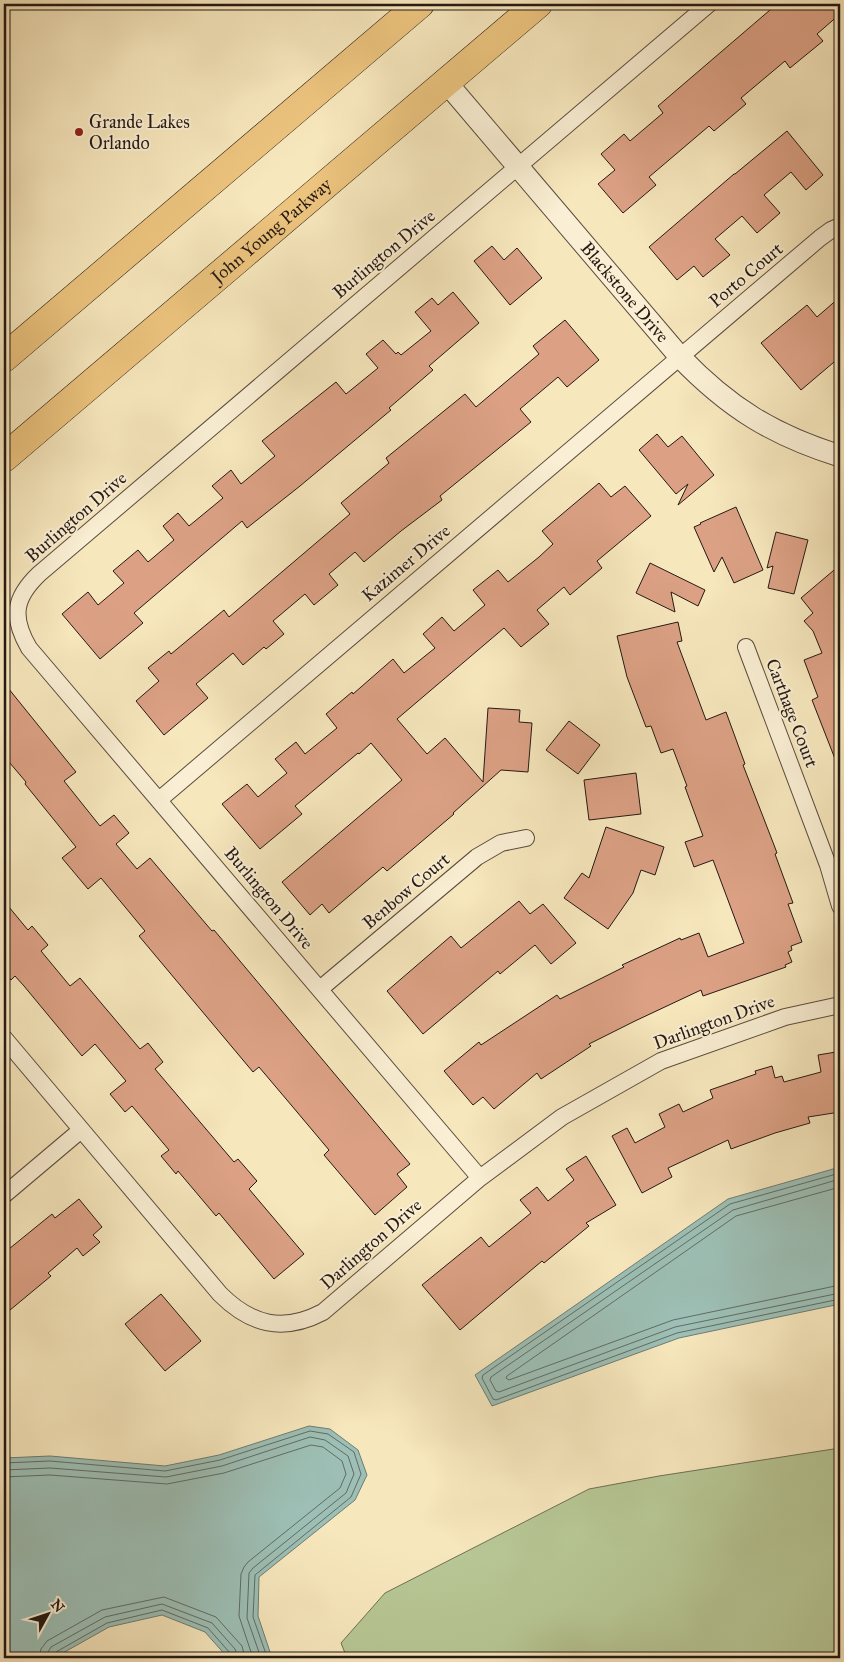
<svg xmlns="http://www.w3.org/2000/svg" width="844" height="1662" font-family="'IM FELL Great Primer',serif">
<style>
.green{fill:#b7c795;stroke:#6e7054}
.water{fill:#9dbfb5;stroke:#6d7d74}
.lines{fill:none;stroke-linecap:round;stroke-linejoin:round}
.shore{stroke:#616c64;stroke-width:1}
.building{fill:#dca185;stroke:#251913}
.minor-casing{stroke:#5a4c3e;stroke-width:18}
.tertiary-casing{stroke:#5a4c3e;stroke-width:23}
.trunk-casing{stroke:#251913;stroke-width:29}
.minor{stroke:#faefd4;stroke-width:16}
.tertiary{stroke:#faefd4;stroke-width:21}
.trunk{stroke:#ecc47e;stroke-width:28}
.poi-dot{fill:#8f2418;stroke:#faefd4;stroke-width:2}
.labels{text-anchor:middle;stroke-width:4;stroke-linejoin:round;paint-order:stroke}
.poi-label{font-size:18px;fill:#251913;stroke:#faefd4;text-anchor:start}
.street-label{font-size:18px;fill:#251913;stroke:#faefd4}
</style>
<rect width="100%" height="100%" fill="#f7e7bd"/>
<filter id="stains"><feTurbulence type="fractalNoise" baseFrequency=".004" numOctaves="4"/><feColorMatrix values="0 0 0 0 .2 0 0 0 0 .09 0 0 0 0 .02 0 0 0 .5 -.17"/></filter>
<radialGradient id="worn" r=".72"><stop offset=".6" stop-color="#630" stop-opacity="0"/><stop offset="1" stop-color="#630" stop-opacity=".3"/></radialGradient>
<!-- green -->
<path class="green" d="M840,1448V1658H347L341,1643L385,1593L589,1489L659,1476Z"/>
<!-- water -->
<path class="water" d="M840,1167V1304L679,1338L492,1406L475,1375L728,1199Z
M309,1426L330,1429L358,1450L367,1475L355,1500L259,1577L258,1616L270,1652L277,1658H228L205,1632L162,1615L109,1627L54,1658H4V1458L50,1456L165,1466L219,1455Z"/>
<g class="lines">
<!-- shore -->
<path class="shore" d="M840,1173L730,1204L483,1375L482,1378L493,1399L496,1400L677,1333L840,1299
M840,1179L733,1210L491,1377L490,1380L496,1391L499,1392L675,1327L840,1293
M840,1187L736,1216L507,1376L506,1378L509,1380L673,1320L840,1285
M4,1463L50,1461L165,1471L220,1460L310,1431L328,1434L354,1452L361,1474L351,1497L255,1575L253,1617L266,1654L270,1658
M4,1470L50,1468L166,1477L222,1466L310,1437L325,1440L348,1456L354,1474L346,1493L253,1568L249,1573L247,1618L261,1658
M4,1477L50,1475L167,1484L224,1473L311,1445L323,1447L342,1461L346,1474L340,1488L248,1562L244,1567L241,1574L239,1616L253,1658
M39,1658L41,1649L47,1641L102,1610L164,1597L216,1617L242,1646L245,1658
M46,1658L48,1652L51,1647L105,1617L162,1604L212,1623L235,1649L238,1658
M53,1658L56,1652L107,1623L162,1610L208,1628L230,1653L232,1658"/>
</g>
<!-- building -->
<path class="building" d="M777,4H840V14L817,34L823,41L790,68L785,61L741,98L746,104L714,131L709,126L649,177L656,185L623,213L598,184L615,170L601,154L624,134L630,141L663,113L658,106Z
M787,131L823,175L806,190L791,172L764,195L780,213L757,233L742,216L715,239L730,255L703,277L694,266L677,280L649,247L734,174H735Z
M492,246L504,260L517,248L542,278L510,305L474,261Z
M453,292L479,323L429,366L433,370L389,408L391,410L300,486L247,528L242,521L134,613L143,623L100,659L62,614L88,592L98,605L124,583L113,571L138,550L148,562L174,540L163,526L178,513L189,526L223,498L212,486L231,470L241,484L275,456L262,441L336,382L346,394L378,368L366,354L383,340L396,354L398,352L401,355L431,331L415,312L432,298L438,305Z
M840,297V357L801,390L761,343L807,305L817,317Z
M565,320L599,360L567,387L558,377L520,409L531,422L440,496L442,500L401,531L364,562L355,552L329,574L338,585L314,605L305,594L273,621L284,634L266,649L264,647L243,665L233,653L196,684L208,698L164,735L136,701L159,681L148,668L169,651L171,654L224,610L229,617L350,514L341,503L389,463L386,458L465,394L476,407L539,354L533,346Z
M657,434L668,447L682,436L714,475L678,505L688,484L676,494L639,450Z
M599,483L611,497L625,486L651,516L597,561L602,568L570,595L564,587L537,610L549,624L521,647L504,628L397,719L427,754L445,738L483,782L488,708L520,710L519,722L532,723L528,772L501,770L453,813L454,814L387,871L383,867L329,913L322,904L310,915L282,882L402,780L371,743L359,754L358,753L295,806L302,814L260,849L222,804L247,784L258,797L287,773L275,759L296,742L305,754L337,728L326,714L352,692L353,694L393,659L404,673L435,648L423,634L442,617L454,631L485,605L473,590L498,570L508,582L539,557L553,544L542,531Z
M736,507L763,570L734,583L722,557L714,572L694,527L701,524L700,523Z
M776,532L808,540L794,594L768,588L773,566L767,568Z
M650,563L705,590L698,606L671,592L675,612L636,593Z
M840,565V769H839L812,700L818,697L804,660L822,653L813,631L804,621L813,613L801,598Z
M678,622L682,641L677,642L706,720L726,712L745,764L743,765L774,845L777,853L775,854L793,903L788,904L802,942L791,946L792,950L788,952L792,962L785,965L786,967L703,996L701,990L635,1021L589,1044L591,1046L541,1079L537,1073L494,1109L483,1097L473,1105L444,1071L479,1042L481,1045L557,995L560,999L624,967L622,965L680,938L681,940L699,933L708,957L744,943L713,860L694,867L685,842L703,836L685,787L687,786L673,749L661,753L651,726L646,727L627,677L617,636Z
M4,683L76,772L64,781L100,826L114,815L129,833L116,844L137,869L150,858L212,931L214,930L410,1164L397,1174L407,1187L375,1215L324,1155L329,1150L292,1106L259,1067L253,1072L139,936L145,931L101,878L88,889L62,858L76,847L25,784L26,782L4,756Z
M569,721L600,745L578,774L546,750Z
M636,773L641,814L589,820L584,780Z
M606,827L664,847L655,875L641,870L633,893L608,929L564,898L582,873L589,878Z
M4,901L28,930L32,926L48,945L41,951L70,986L80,978L140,1049L148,1043L163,1062L155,1069L234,1162L238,1159L257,1181L249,1189L304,1254L274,1279L219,1213L216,1216L178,1171L176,1174L161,1156L169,1150L132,1106L125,1112L110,1094L126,1081L95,1044L82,1056L24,986L15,976L11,980L4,971Z
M519,901L530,914L543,904L576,943L551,964L535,945L500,974L498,971L423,1034L387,991L451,936L461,948Z
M836,1052L840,1075V1112L808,1117L810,1123L775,1133L731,1149L728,1140L668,1168L672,1177L642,1193L612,1136L627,1128L635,1143L665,1127L659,1114L679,1104L683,1112L713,1098L710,1090L756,1074L755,1071L772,1066L775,1078L782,1076L784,1082L821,1072L818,1055Z
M586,1156L616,1205L586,1223L589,1226L544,1263L542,1261L460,1330L422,1285L481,1237L489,1247L531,1213L520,1200L537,1187L548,1201L574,1180L566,1169Z
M79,1199L102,1227L93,1235L100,1242L83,1256L77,1248L48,1273L51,1276L4,1315V1253L52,1214L55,1218Z
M161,1294L201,1341L165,1371L125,1324Z"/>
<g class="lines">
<defs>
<path id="minor" d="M746,647L828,865L840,906
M159,800L820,238L831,230L840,226
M320,989L477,857L501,843L526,838
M4,1038L220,1294C251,1325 283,1333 323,1312L480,1178L562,1117L661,1061L785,1017L840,1005
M480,1178L29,648C11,617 14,598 39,574L709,4
M4,1195L81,1130"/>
<g id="tertiary">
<path id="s1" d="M446,82L680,357C729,408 773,435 840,456"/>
</g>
<g id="trunk">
<path d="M4,358L420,4"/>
<path id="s2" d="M4,458L538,4"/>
</g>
</defs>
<!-- minor casing -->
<use href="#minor" class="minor-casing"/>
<!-- tertiary casing -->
<use href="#tertiary" class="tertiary-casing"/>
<!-- trunk casing -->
<use href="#trunk" class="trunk-casing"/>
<!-- minor -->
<use href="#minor" class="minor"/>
<!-- tertiary -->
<use href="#tertiary" class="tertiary"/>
<!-- trunk -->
<use href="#trunk" class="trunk"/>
</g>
<!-- markers -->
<circle class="poi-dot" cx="79" cy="132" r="5"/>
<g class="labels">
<!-- poi labels -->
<g class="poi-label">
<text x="89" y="128">Grande Lakes<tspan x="89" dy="21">Orlando</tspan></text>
</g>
<!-- street labels -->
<g class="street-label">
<text dy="6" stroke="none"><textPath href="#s2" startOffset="351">John Young Parkway</textPath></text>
<text transform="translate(384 254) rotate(-40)" y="6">Burlington Drive</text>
<text transform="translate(746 275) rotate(-40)" y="6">Porto Court</text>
<text dy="6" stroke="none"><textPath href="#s1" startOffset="276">Blackstone Drive</textPath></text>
<text transform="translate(76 517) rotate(-41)" y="6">Burlington Drive</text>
<text transform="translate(406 563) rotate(-40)" y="6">Kazimer Drive</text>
<text transform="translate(792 713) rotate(69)" y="6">Carthage Court</text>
<text transform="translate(406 891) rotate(-40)" y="6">Benbow Court</text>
<text transform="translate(269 898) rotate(50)" y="6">Burlington Drive</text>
<text transform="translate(714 1022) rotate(-20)" y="6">Darlington Drive</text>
<text transform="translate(371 1244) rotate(-41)" y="6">Darlington Drive</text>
</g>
</g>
<!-- margin -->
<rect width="844" height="1662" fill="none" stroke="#f7e7bd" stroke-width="20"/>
<rect x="5" y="5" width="834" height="1652" fill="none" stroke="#251913" stroke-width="2.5"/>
<rect x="10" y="10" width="824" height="1642" fill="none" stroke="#251913"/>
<!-- north arrow -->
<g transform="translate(48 1614) rotate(50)" stroke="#faefd4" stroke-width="4" paint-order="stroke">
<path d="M0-4L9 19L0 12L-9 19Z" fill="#251913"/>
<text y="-8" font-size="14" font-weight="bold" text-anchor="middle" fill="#251913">N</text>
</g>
<rect width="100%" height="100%" filter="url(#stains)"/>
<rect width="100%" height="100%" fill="url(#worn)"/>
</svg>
